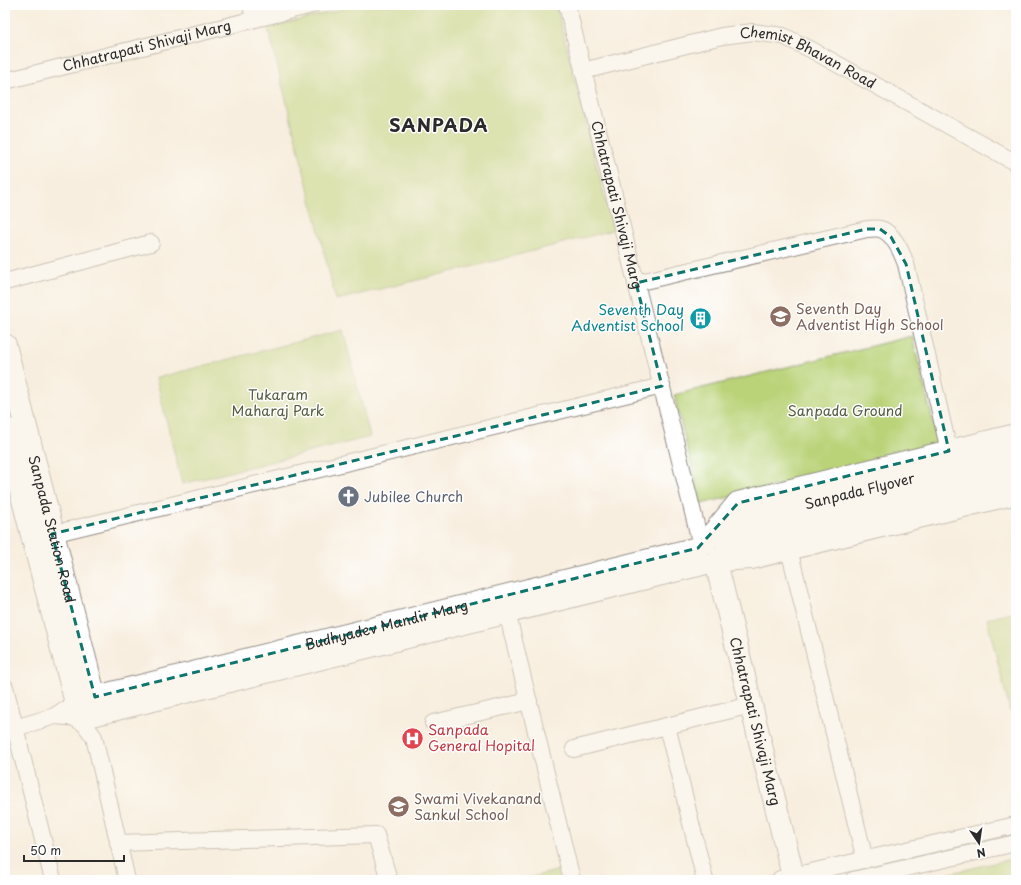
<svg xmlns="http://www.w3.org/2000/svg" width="1021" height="885" font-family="'Playpen Sans',sans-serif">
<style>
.green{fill:#bad378;stroke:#727f52}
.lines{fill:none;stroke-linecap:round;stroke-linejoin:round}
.street-casing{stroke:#928c85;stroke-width:18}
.secondary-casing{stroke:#928c85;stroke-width:24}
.street{stroke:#fff;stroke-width:16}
.secondary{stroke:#fff;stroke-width:22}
.marked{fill:none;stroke:#0f766e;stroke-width:3;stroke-dasharray:8 5;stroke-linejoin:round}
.labels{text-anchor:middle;stroke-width:3;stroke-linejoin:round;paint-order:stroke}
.street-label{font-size:14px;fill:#2b2b2b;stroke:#fff}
.education-label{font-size:14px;fill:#785e54;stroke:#fff;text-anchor:start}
.culture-label{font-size:14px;fill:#0d838f;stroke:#fff;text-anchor:end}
.park-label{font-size:14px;fill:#565d42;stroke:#fff}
.worship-label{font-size:14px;fill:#5b616d;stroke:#fff;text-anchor:start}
.health-label{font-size:14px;fill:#be3a42;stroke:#fff;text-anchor:start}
.district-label{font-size:18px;font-weight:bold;letter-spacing:1px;fill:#2b2b2b;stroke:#fff}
</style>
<rect width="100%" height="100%" fill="#fff"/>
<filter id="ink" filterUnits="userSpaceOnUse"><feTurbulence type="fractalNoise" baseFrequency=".025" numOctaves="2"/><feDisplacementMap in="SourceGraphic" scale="8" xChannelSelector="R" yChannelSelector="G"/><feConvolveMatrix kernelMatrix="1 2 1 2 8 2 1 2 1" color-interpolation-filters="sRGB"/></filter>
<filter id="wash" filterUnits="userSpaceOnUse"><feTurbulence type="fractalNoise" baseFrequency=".012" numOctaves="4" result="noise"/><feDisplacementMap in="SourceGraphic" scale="16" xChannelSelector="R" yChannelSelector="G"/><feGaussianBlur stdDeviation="0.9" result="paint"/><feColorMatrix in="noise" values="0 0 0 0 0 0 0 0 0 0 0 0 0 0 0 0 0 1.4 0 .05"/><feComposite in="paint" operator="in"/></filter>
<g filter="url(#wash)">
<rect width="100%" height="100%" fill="#f8eedf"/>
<!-- green -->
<path class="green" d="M358,5H556L613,230L483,264L336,300L268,28Z
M343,330L370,437L182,484L156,378Z
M912,336L939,446L701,504L674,395Z
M1016,612V710L1010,711L987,619Z
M1016,858V880H935L934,877Z
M564,869L566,880H520Z"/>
</g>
<g filter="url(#ink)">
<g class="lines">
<defs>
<g id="street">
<path d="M251,5L254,19"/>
<path id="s1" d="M567,5L701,545"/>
<path id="s2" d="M583,71L722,36L753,32L783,36L810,49L1016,163"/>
<path id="s3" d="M5,81L312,5"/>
<path d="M5,282L151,243"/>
<path d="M636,283L867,229C871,229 876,228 880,229C893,232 902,253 906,264L949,451"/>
<path d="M44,536L662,386"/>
<path d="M789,549L865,860"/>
<path d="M507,612L572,880"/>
<path d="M5,687L53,880"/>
<path d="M55,716L80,718L94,737L127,880"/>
<path d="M433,723L529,701"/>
<path d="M667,726L705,880"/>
<path d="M5,731L55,716L64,710"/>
<path d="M574,749L751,705"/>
<path d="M118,843L376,835L389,880"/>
<path d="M780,879L1016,825"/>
<path d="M853,880L1016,843"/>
</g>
<g id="secondary">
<path id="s4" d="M5,345L98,710"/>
<path d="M5,428L33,539L80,718L702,564"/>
<path id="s5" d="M718,536L742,520L1016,453"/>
<path d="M705,543L738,503L1016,435"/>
<path d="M719,559L747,541L1016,475"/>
<path d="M719,560L751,558L1016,493"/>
<path id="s6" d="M716,562L794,880"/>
<path id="s7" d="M76,702L698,548"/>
</g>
</defs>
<!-- street casing -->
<use href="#street" class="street-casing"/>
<!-- secondary casing -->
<use href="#secondary" class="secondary-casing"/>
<!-- street -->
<use href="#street" class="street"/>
<!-- secondary -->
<use href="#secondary" class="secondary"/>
</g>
</g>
<!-- marked area -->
<path d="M0 0H1021V885H0ZM867,229H880L891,237L906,264L949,451L738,503L698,548L95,697L52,534L662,386L636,283Z" fill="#f8eedf" fill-opacity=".55" fill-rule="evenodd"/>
<path class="marked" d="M867,229H880L891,237L906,264L949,451L738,503L698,548L95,697L52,534L662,386L636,283Z"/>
<!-- icons -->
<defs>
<symbol id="school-disc" viewBox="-11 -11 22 22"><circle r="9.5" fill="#8d6e63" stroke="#fff"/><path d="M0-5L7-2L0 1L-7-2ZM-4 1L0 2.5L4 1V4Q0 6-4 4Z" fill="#fff"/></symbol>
<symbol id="building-disc" viewBox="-11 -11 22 22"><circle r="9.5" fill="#0f9aa8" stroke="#fff"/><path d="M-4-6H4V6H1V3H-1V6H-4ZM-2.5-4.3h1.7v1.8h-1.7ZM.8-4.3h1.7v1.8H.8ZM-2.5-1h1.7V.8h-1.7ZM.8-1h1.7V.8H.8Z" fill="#fff"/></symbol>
<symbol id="church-disc" viewBox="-11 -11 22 22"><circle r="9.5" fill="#6b7280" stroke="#fff"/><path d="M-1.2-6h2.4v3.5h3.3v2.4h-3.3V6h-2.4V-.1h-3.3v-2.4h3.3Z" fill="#fff"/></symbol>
<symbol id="hospital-disc" viewBox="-11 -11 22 22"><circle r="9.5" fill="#e0444e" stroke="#fff"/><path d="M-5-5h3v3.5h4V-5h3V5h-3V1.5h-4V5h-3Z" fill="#fff"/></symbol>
</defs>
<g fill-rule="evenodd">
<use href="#school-disc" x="768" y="304" width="25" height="25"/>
<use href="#building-disc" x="688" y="306" width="25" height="25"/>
<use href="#church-disc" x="336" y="484" width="25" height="25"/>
<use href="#hospital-disc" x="400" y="726" width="25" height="25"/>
<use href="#school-disc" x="386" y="794" width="25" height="25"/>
</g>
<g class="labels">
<!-- street labels -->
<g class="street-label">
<text dy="5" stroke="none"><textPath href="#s3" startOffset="146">Chhatrapati Shivaji Marg</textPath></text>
<text dy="5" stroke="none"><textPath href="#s2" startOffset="235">Chemist Bhavan Road</textPath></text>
<text dy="5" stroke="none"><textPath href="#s1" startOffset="206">Chhatrapati Shivaji Marg</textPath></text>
<text dy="5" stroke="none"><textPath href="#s5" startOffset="150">Sanpada Flyover</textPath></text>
<text dy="5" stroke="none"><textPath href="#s4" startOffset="190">Sanpada Station Road</textPath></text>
<text dy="5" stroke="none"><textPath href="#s7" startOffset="320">Budhyadev Mandir Marg</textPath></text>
<text dy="5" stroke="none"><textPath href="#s6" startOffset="164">Chhatrapati Shivaji Marg</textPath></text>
</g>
<!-- education labels -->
<g class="education-label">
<text x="796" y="314">Seventh Day<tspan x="796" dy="16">Adventist High School</tspan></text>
<text x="414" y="804">Swami Vivekanand<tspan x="414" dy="16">Sankul School</tspan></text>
</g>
<!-- culture labels -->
<g class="culture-label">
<text x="684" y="315">Seventh Day<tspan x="684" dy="16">Adventist School</tspan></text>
</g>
<!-- park labels -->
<g class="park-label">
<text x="278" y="400">Tukaram<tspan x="278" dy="16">Maharaj Park</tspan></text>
<text x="845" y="416">Sanpada Ground</text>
</g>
<!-- worship labels -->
<g class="worship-label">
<text x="364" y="502">Jubilee Church</text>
</g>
<!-- health labels -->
<g class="health-label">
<text x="428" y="735">Sanpada<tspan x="428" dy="16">General Hopital</tspan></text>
</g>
<!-- district labels -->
<g class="district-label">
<text x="439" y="132">SANPADA</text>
</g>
</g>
<!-- margin -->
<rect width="1021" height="885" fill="none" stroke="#fff" stroke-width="20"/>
<!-- north arrow -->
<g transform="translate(979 843) rotate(167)" stroke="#ffffff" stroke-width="3" paint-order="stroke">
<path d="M0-3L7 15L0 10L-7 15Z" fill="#2b2b2b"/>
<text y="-6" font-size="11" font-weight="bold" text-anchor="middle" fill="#2b2b2b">N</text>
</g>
<!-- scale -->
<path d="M24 855v6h100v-6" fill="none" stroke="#2b2b2b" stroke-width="2"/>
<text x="30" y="855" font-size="12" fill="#2b2b2b" stroke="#ffffff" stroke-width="3" paint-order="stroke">50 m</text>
</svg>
